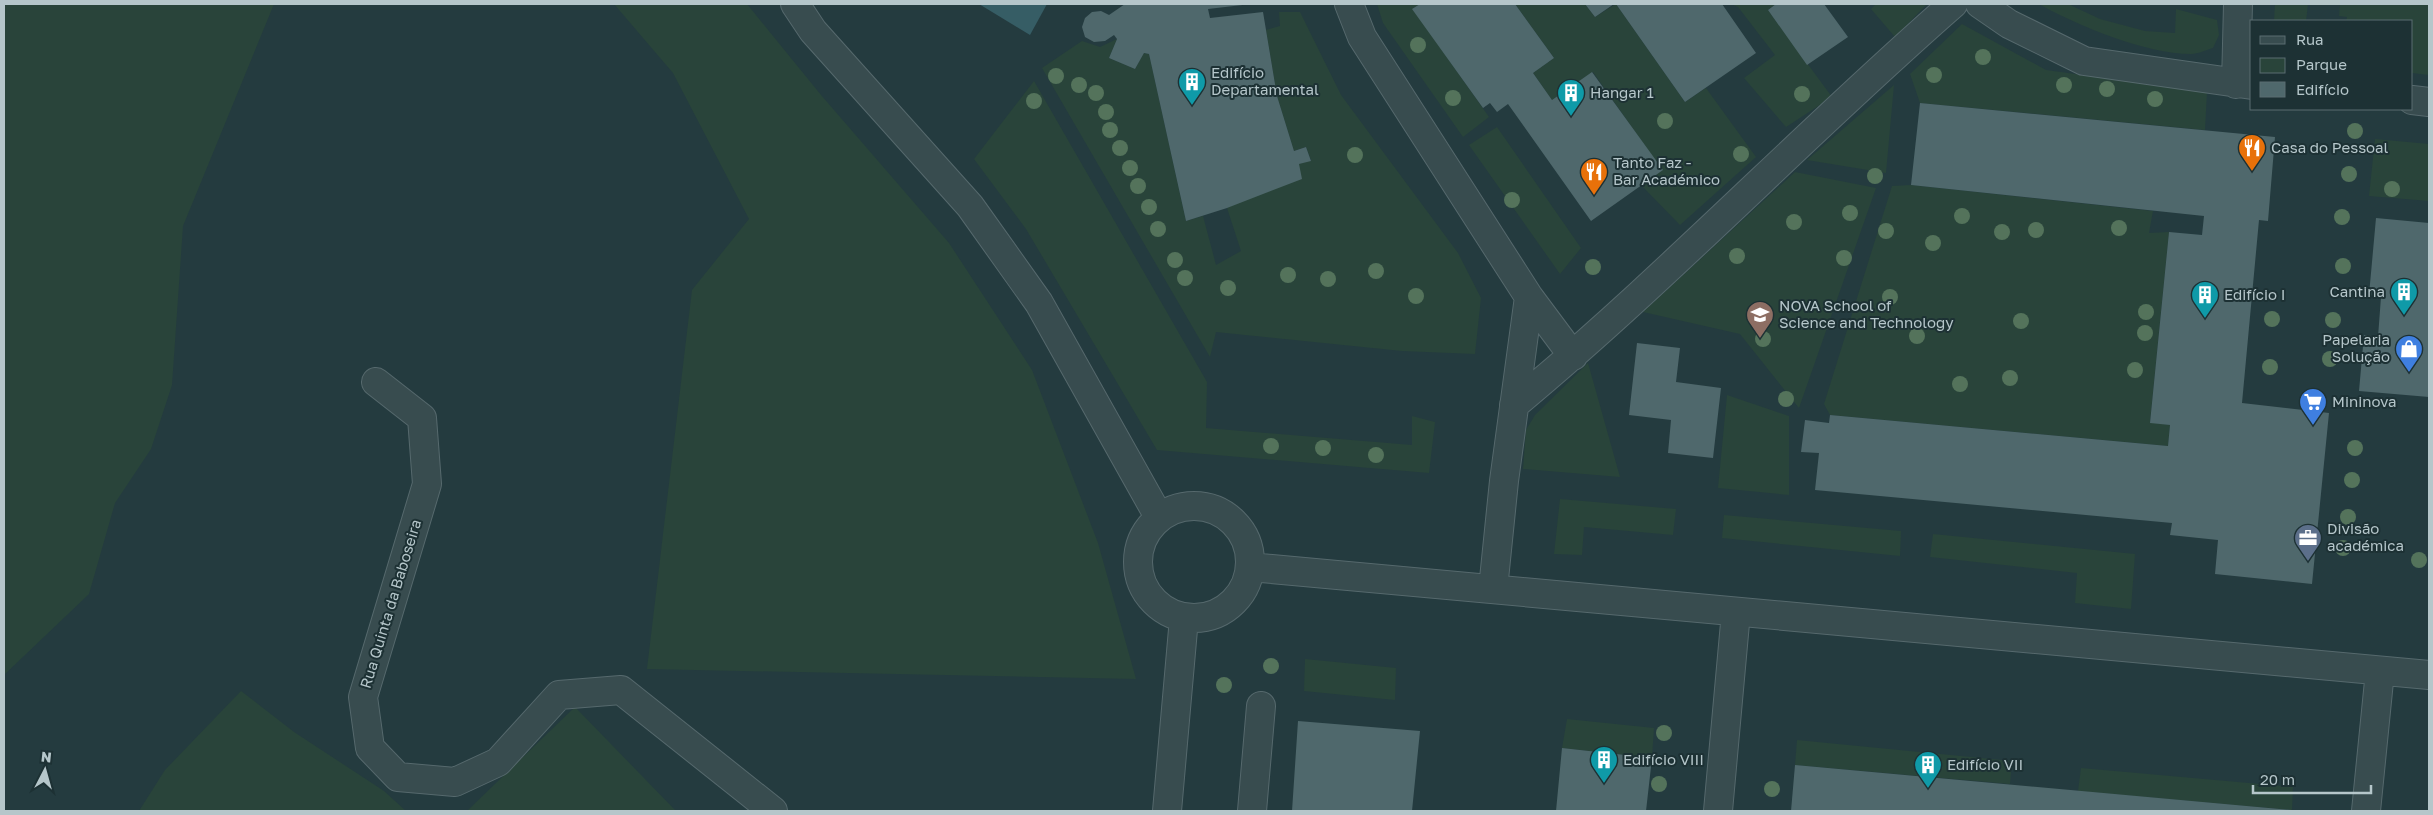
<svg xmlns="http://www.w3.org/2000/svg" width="2433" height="815" font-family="'Golos Text',sans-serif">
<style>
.green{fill:#29443a}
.water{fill:#365d65}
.building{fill:#4f686c}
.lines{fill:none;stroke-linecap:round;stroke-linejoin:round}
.minor-casing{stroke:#56696d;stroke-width:30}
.minor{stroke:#384c4f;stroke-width:28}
.tree{fill:#54735b}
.labels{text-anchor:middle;stroke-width:4;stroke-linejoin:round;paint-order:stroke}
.poi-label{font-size:15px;fill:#b5c6ca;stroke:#1d3134;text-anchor:start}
.street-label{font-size:15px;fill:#b5c6ca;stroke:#1d3134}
</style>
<rect width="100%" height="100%" fill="#243b3f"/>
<!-- green -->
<path class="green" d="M4,4H274L183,226L172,385L151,449L115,503L89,594L4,675Z
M614,4H747L821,95L949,243L1032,370L1098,543L1136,679L647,669L692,290L749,219L673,73Z
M1377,4H1420L1413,9L1489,117L1463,137L1383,23Z
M1515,4H1585L1595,17L1616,4L1685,102L1706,88L1756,157L1680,225L1641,185L1662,170L1593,72L1552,100L1533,73L1554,58Z
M1731,4H1776L1768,10L1832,97L1786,127L1744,78L1775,55L1738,7Z
M1876,4H1927L1895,37L1871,9Z
M2039,4H2068L2100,19L2145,31L2175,33L2176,9L2217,20L2219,35L2213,48C2206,50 2198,54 2191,54C2146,54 2078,26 2039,4Z
M2275,4H2308L2306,21H2274Z
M2340,4H2429V75L2412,73V21H2346L2347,17L2339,16Z
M1279,12H1300L1341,95L1458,253L1481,298L1475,354L1402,351L1216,332L1210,357L1042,68L1082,41L1100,47L1117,39L1109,58L1135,69L1144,53L1149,54L1186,221L1203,216L1216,265L1241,251L1227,208L1299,164L1311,160L1306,147L1294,151L1277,96L1266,30L1280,26Z
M1962,24L2046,70L2207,92L2205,130L1920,103L1910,74Z
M1034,81L1207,382L1206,428L1412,445V416L1435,422L1429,473L1157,450L1026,229L974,159Z
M1894,85L1886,173L1807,160Z
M1497,127L1581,248L1560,274L1469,145Z
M2375,139L2429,144V201L2369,196Z
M1795,172L1876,188L1799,408L1740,334L1643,312Z
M1911,185L2153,211L2149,233L2169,232L2150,422L2170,425L2168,446L1830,415L1824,404L1892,186Z
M1588,363L1620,477L1523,469L1526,430L1535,415Z
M1727,395L1789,416V495L1718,488Z
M1560,499L1676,509L1673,535L1584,527L1582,555L1554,554Z
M1724,515L1901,531L1900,556L1722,538Z
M1933,534L2135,554L2131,609L2075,603L2077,573L1930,557Z
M1305,659L1396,668L1395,700L1304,691Z
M241,691L294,732L384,791L406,811H139L165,770Z
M575,707L676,811H467Z
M1567,719L1654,728L1652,758L1562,748Z
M1797,740L2012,761L2010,784L1795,765Z
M2081,768L2293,787L2292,810L2078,791Z"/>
<!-- water -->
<path class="water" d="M979,4H1047L1030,35Z"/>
<!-- building -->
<path class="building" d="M1125,4H1251L1208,9L1210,18L1263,12L1277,96L1294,151L1306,147L1311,161L1299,164L1302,179L1227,208L1186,221L1149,54L1144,53L1135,69L1109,58L1117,39L1114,35L1105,41L1094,42L1085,37L1082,27L1085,18L1092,12L1101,11L1109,15Z
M1420,4H1515L1554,58L1533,73L1552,100L1592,72L1663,170L1591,221L1508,104L1497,112L1490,103L1483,108L1412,9Z
M1585,4H1614L1595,17Z
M1616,4H1722L1756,53L1685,102Z
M1776,4H1824L1848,37L1807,65L1768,10Z
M1920,103L2275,137L2268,221L2259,220L2242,403L2329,413L2312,584L2215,574L2218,540L2170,535L2172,523L1815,490L1819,453L1801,452L1805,420L1829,423L1830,415L2168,446L2170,425L2150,423L2169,232L2202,235L2204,216L1911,185Z
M2376,218L2429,223V397L2359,391L2364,335L2378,337L2381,297L2369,295Z
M1637,343L1680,348L1676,382L1721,388L1713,458L1668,453L1671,420L1629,415Z
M1298,721L1420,731L1412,811H1292Z
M1562,748L1652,758L1646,811H1556Z
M1795,765L2292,810V811H1791Z"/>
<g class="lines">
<defs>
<path id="minor" d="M795,4L813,31L970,206L1039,303L1159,517
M1349,4L1362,37L1529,297L1504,481L1493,589
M1980,4L2009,24L2084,61L2252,85
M2236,84L2238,4
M2412,100L2429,102
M1529,297L1573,356
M376,382L422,418L427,484L363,697L370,748L398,777L455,782L498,762L559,695L621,690L773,811
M1514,405C1667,278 1804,134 1953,4
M1138 562a56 56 0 1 1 112 0a56 56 0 1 1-112 0Z
M1250,567L2429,675
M1167,811L1184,618
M1252,811L1261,706
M1718,811L1736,612
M2366,811L2380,671"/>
</defs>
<!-- minor casing -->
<use href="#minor" class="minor-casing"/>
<!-- minor -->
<use href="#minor" class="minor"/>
</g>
<!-- trees -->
<g class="tree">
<circle cx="1418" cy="45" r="8"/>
<circle cx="1983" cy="57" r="8"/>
<circle cx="1934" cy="75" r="8"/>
<circle cx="1056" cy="76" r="8"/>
<circle cx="1079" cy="85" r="8"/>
<circle cx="2064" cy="85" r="8"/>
<circle cx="2107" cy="89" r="8"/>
<circle cx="1096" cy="93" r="8"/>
<circle cx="1802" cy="94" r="8"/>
<circle cx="1453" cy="98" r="8"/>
<circle cx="2155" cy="99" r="8"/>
<circle cx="1034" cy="101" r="8"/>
<circle cx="1106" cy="112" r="8"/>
<circle cx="1665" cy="121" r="8"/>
<circle cx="1110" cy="130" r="8"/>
<circle cx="2355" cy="131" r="8"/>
<circle cx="1120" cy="148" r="8"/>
<circle cx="1741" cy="154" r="8"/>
<circle cx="1355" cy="155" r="8"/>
<circle cx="1130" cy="168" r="8"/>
<circle cx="2349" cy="174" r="8"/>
<circle cx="1875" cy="176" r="8"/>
<circle cx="1138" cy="186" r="8"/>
<circle cx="2392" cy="189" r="8"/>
<circle cx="1512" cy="200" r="8"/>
<circle cx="1149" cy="207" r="8"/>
<circle cx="1850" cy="213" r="8"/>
<circle cx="1962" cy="216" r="8"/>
<circle cx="2342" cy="217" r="8"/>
<circle cx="1794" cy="222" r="8"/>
<circle cx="2119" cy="228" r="8"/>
<circle cx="1158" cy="229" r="8"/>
<circle cx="2036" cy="230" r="8"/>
<circle cx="1886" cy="231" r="8"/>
<circle cx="2002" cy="232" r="8"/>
<circle cx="1933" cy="243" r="8"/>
<circle cx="1737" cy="256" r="8"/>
<circle cx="1844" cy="258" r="8"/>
<circle cx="1175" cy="260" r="8"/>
<circle cx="2343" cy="266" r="8"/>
<circle cx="1593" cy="267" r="8"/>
<circle cx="1376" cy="271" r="8"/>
<circle cx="1288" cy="275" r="8"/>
<circle cx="1185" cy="278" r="8"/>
<circle cx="1328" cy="279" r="8"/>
<circle cx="1228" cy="288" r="8"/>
<circle cx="1416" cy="296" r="8"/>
<circle cx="1890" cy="297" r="8"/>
<circle cx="2146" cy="312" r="8"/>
<circle cx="2272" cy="319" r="8"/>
<circle cx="2333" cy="320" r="8"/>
<circle cx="2021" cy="321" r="8"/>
<circle cx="2145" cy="333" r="8"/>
<circle cx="1917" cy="336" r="8"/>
<circle cx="1763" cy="339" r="8"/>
<circle cx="2330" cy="359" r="8"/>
<circle cx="2270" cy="367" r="8"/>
<circle cx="2135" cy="370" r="8"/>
<circle cx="2010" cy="378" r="8"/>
<circle cx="1960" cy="384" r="8"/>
<circle cx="1786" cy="399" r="8"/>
<circle cx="1271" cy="446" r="8"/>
<circle cx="1323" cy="448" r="8"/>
<circle cx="2355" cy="448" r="8"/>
<circle cx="1376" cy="455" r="8"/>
<circle cx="2352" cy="480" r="8"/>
<circle cx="2348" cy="517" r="8"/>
<circle cx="2343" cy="548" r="8"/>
<circle cx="2419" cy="560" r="8"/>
<circle cx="1271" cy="666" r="8"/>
<circle cx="1224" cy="685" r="8"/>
<circle cx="1664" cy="733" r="8"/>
<circle cx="1659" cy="784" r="8"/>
<circle cx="1772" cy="789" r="8"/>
</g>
<!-- icons -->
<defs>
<symbol id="building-pin" viewBox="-11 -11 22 30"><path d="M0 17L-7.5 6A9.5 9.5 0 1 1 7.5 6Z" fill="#0f9aa8" stroke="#1d3134"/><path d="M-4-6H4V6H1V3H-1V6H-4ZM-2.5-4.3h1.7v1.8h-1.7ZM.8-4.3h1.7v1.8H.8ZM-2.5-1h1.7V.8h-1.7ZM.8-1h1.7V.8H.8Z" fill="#fff"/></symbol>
<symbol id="restaurant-pin" viewBox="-11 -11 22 30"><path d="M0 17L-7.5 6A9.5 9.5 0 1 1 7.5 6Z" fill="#e8710a" stroke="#1d3134"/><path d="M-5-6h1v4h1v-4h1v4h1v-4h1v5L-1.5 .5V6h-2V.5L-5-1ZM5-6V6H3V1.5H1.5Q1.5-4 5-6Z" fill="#fff"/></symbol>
<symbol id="university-pin" viewBox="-11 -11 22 30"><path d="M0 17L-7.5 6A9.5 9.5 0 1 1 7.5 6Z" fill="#8d6e63" stroke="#1d3134"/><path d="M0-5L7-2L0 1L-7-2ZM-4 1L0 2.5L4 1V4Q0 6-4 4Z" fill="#fff"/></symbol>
<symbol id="shop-pin" viewBox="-11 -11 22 30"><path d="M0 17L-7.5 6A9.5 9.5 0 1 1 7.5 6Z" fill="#3f7fe0" stroke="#1d3134"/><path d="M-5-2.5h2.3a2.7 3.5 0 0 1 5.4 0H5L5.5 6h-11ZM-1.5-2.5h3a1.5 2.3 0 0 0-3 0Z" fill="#fff"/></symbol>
<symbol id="supermarket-pin" viewBox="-11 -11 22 30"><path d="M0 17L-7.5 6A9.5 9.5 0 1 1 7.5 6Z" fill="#3f7fe0" stroke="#1d3134"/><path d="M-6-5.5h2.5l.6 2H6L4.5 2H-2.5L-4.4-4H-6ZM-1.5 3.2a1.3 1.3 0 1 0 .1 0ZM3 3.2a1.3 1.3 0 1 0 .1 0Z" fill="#fff"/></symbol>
<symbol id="office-pin" viewBox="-11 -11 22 30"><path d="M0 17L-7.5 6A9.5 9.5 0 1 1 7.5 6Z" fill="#5c6f8a" stroke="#1d3134"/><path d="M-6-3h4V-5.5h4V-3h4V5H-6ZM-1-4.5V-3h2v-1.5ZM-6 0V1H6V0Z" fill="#fff"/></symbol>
</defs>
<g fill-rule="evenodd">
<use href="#building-pin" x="1176" y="66" width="32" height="43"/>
<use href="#building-pin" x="1555" y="77" width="32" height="43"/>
<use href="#restaurant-pin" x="2236" y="132" width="32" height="43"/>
<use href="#restaurant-pin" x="1578" y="156" width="32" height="43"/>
<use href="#building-pin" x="2388" y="276" width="32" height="43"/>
<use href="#building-pin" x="2189" y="279" width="32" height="43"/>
<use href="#university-pin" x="1744" y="299" width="32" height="43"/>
<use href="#shop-pin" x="2393" y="333" width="32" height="43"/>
<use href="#supermarket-pin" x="2297" y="386" width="32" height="43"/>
<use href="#office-pin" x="2292" y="522" width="32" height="43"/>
<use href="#building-pin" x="1588" y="744" width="32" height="43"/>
<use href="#building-pin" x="1912" y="749" width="32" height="43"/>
</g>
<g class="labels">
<!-- poi labels -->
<g class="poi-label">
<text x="1211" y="78">Edifício<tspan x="1211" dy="17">Departamental</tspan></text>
<text x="1590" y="98">Hangar 1</text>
<text x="2271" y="153">Casa do Pessoal</text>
<text x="1613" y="168">Tanto Faz -<tspan x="1613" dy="17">Bar Académico</tspan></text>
<text x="2385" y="297" text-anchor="end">Cantina</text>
<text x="2224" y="300">Edifício I</text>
<text x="1779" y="311">NOVA School of<tspan x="1779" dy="17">Science and Technology</tspan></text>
<text x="2390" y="345" text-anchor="end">Papelaria<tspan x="2390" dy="17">Solução</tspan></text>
<text x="2332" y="407">Mininova</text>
<text x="2327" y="534">Divisão<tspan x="2327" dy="17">académica</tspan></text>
<text x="1623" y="765">Edifício VIII</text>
<text x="1947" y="770">Edifício VII</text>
</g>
<!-- street labels -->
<g class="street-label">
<text transform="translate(391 604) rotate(-73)" y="5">Rua Quinta da Baboseira</text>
</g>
</g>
<!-- border -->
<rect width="2433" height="815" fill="none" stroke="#b5c6ca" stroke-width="10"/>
<!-- legend -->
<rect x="2250" y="20" width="162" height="90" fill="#1d3134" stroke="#5a6d70"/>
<rect x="2260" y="36" width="25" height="8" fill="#384c4f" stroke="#5a6d70"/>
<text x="2296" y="45" font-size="15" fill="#b5c6ca">Rua</text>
<rect x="2260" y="58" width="25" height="15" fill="#29443a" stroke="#5a6d70"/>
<text x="2296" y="70" font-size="15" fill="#b5c6ca">Parque</text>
<rect x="2260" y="82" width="25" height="15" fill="#4f686c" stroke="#5a6d70"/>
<text x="2296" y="95" font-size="15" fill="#b5c6ca">Edifício</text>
<!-- north arrow -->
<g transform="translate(45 770) rotate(6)" stroke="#1d3134" stroke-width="4" paint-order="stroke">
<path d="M0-4L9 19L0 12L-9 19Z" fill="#b5c6ca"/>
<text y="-8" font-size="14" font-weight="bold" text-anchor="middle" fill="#b5c6ca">N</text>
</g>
<!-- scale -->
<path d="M2253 785v8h118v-8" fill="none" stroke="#b5c6ca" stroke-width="2.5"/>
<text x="2260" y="785" font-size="15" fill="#b5c6ca" stroke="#1d3134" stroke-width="4" paint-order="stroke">20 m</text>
</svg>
